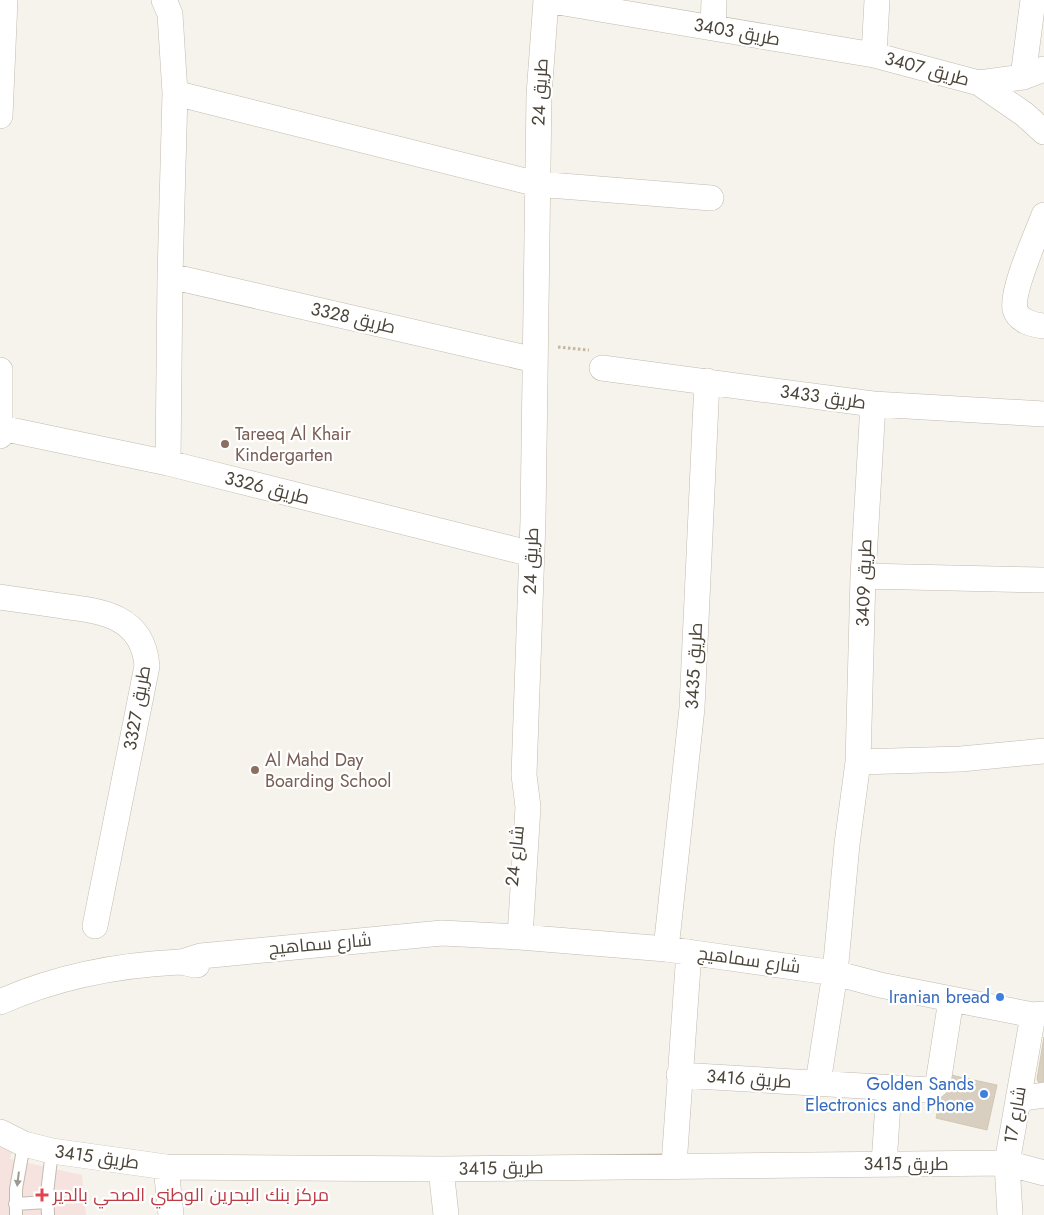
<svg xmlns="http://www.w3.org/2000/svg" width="1044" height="1215" font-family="Jost,Cairo,sans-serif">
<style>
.medical{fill:#f6e3e0}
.building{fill:#d8cfc1;stroke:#d3c7b4}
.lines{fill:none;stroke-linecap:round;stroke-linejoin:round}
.service-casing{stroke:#c2bbae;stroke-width:14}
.minor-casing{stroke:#c2bbae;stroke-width:26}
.path{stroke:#c4b79f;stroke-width:3;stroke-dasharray:2.5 2.5;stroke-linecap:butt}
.service{stroke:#fff;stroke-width:12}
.minor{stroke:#fff;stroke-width:25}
.oneway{fill:#9c9892}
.education-dot{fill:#8d6e63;stroke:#fff;stroke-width:2}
.shop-dot{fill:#3f7fe0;stroke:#fff;stroke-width:2}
.health-dot{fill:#e0444e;stroke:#fff;stroke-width:2}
.labels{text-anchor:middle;stroke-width:4.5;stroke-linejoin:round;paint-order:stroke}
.street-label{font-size:18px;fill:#4b4439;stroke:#fff}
.education-label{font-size:18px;fill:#785e54;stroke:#fff;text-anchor:start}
.shop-label{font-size:18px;fill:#366cbe;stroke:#fff;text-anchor:end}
.health-label{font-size:18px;fill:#be3a42;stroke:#fff;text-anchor:start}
</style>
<rect width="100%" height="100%" fill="#f6f3ec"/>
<!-- medical -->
<path class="medical" d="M0,1147L12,1151L10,1159L82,1175L86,1215H0Z"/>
<!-- building -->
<path class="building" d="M1044,1037V1087H1041L1037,1079Z
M946,1074L997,1085L987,1130L936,1118Z"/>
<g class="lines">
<defs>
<path id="service" d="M15,1204L47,1202
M16,1215V1189L24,1144
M48,1215L47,1193L52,1151"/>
<path id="minor" d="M164,0L170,14L175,93L170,276L168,463
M546,0L874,55L979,83L1023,77L1044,69
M713,28L714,0
M874,55L877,0
M1023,77L1033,0
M979,83L1024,114L1044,132
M175,93L537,184L711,198
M0,116L5,0
M1044,215C1037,234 1011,291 1015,309C1018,321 1033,325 1044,326
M170,276L535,360
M602,368L873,404L1044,414
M0,370V436
M1,428L168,463L532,554
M863,576L1044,580
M0,597C21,600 41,603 62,606C102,611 143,616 147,666L95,926
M858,762L961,759L1044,751
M520,937L528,807L524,775L533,520L539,95L546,0
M666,949L692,708L707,381
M182,962L201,956L442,933L520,937L666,949L835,973L880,985L1033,1015L1044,1014
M0,1002C56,977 118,965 179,962C185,962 191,965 197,965
M679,1075L930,1090L938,1083L951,1000
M818,1083L835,973L847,844L858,762L863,576L873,404
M1018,1099L1044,1095
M0,1132L24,1144L52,1151L166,1167L441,1169L1007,1163L1044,1173
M884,1164L889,1088
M674,1165L689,952
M166,1167L171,1215
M441,1169L446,1215
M1010,1215L1007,1163L1033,1015"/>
</defs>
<!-- service casing -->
<use href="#service" class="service-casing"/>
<!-- minor casing -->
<use href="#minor" class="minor-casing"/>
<!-- path -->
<path class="path" d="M558,347L589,350"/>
<!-- service -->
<use href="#service" class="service"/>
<!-- minor -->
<use href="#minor" class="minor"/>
</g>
<!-- one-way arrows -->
<defs><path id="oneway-solid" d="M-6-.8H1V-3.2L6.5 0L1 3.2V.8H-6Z" transform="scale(1.25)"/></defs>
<use class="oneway" href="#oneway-solid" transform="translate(18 1179) rotate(97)"/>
<!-- markers -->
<g class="education-dot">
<circle cx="225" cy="444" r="5"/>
<circle cx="255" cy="770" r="5"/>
</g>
<g class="shop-dot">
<circle cx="1000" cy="997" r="5"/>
<circle cx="984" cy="1094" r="5"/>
</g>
<path class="health-dot" d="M39.5 1187.5h5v5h5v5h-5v5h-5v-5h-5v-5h5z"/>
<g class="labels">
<!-- street labels -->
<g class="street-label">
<text transform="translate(737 32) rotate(10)" y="6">طريق 3403</text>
<text transform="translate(927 69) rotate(15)" y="6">طريق 3407</text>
<text transform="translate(540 92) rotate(-87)" y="6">طريق 24</text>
<text transform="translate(353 318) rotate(13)" y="6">طريق 3328</text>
<text transform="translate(823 397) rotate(8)" y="6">طريق 3433</text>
<text transform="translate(267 488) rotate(14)" y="6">طريق 3326</text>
<text transform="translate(531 561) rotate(-88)" y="6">طريق 24</text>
<text transform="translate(864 583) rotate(-88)" y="6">طريق 3409</text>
<text transform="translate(694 666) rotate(-87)" y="6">طريق 3435</text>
<text transform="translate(137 708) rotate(-80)" y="6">طريق 3327</text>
<text transform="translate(515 856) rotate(-84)" y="6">شارع 24</text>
<text transform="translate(320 944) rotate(-5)" y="6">شارع سماهيج</text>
<text transform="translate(749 960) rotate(8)" y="6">شارع سماهيج</text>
<text transform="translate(749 1079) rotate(4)" y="6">طريق 3416</text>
<text transform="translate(1015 1115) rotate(-80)" y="6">شارع 17</text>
<text transform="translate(97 1157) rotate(8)" y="6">طريق 3415</text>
<text x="906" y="1170">طريق 3415</text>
<text transform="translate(501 1168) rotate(-1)" y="6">طريق 3415</text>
</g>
<!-- education labels -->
<g class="education-label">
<text x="235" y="440">Tareeq Al Khair<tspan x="235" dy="21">Kindergarten</tspan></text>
<text x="265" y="766">Al Mahd Day<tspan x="265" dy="21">Boarding School</tspan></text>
</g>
<!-- shop labels -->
<g class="shop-label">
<text x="990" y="1003">Iranian bread</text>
<text x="974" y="1090">Golden Sands<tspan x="974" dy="21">Electronics and Phone</tspan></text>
</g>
<!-- health labels -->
<g class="health-label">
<text x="53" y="1201">مركز بنك البحرين الوطني الصحي بالدير</text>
</g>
</g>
</svg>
